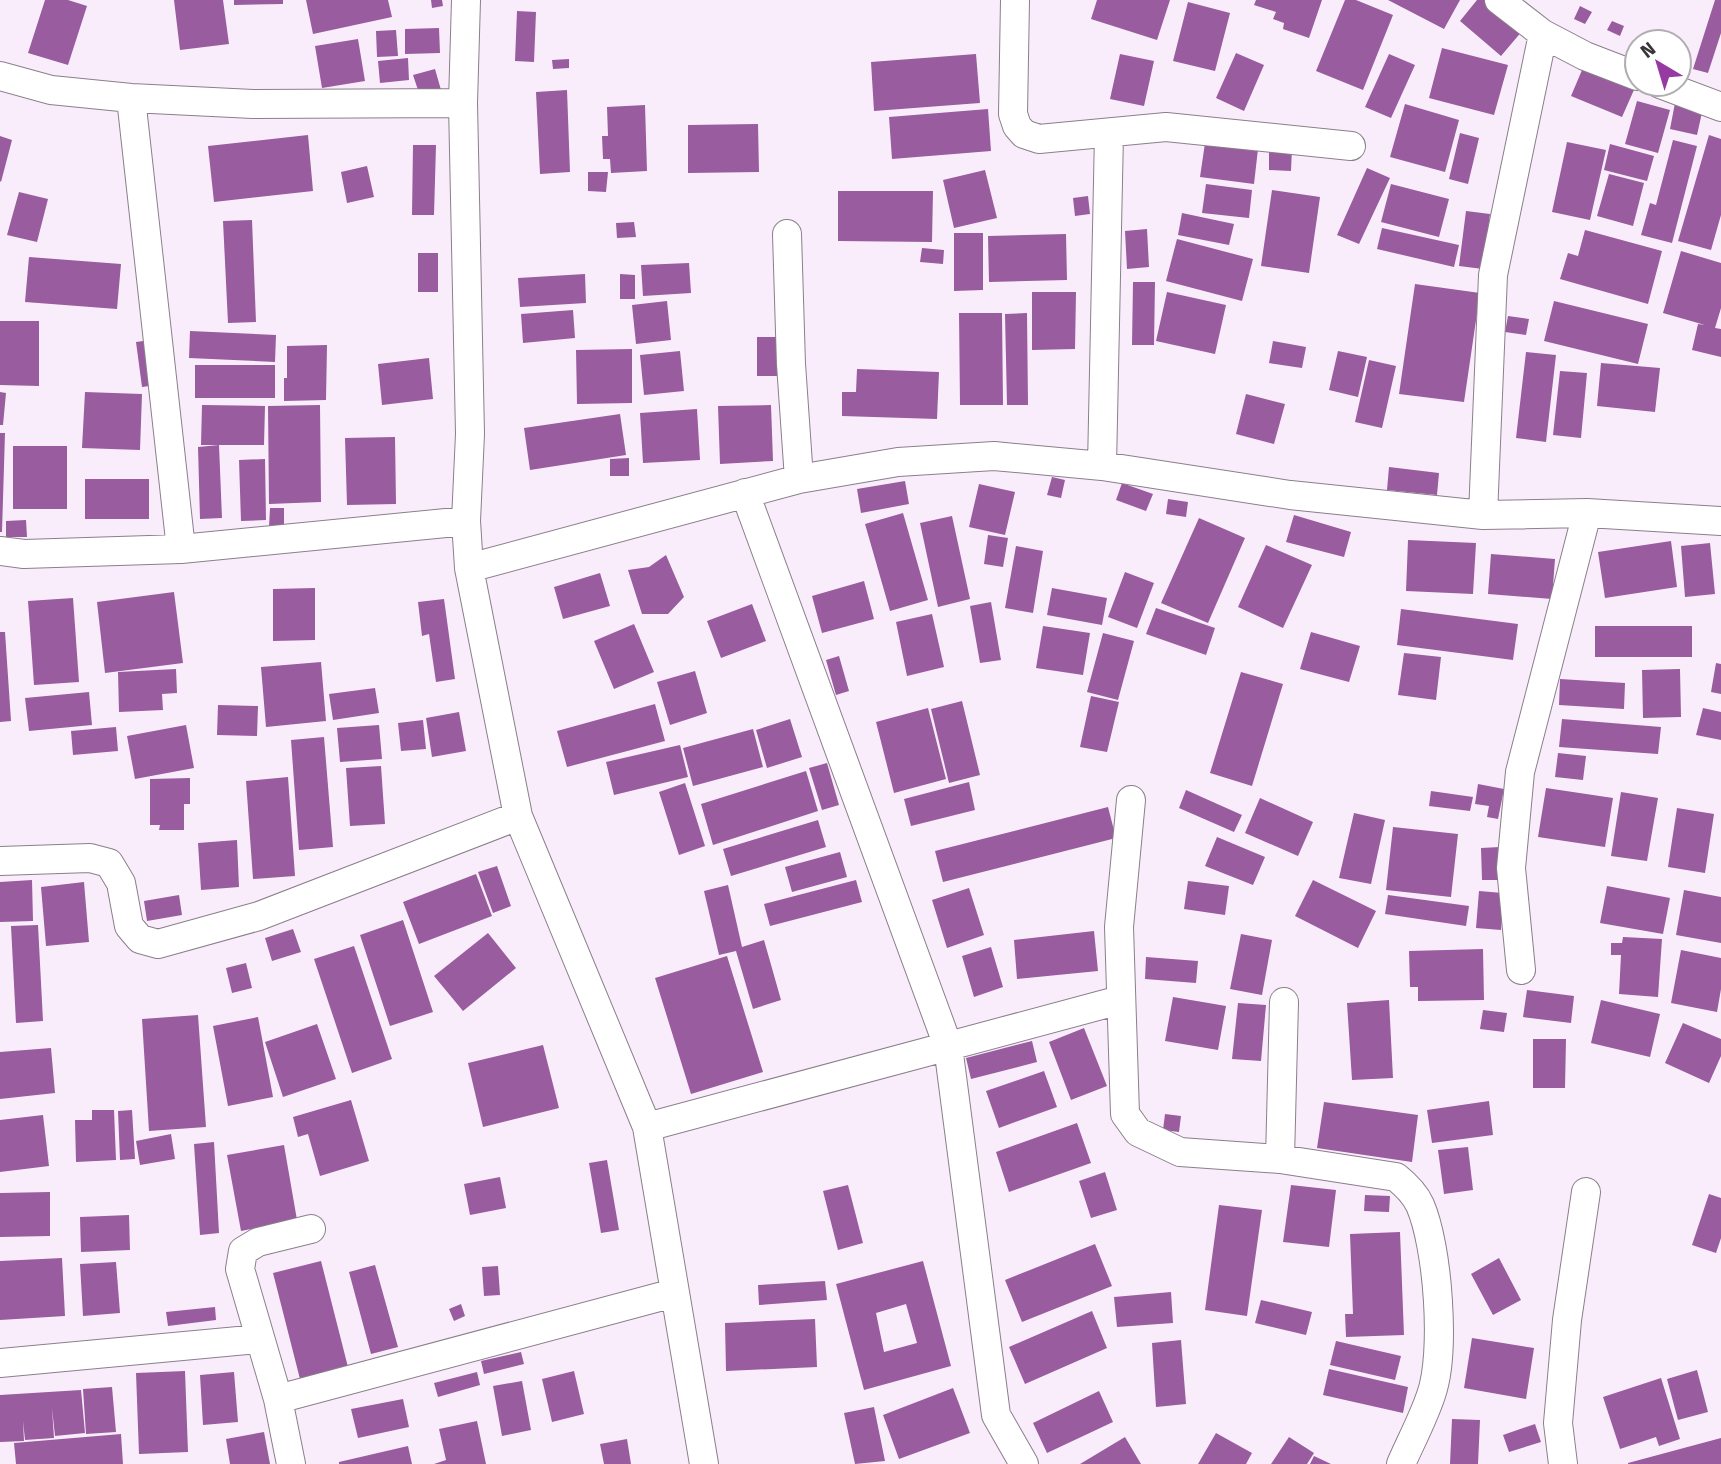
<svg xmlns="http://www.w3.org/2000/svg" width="1721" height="1464" font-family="'Fira Sans',sans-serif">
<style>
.building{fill:#985c9f;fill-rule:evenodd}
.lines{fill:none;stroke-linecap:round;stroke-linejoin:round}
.minor-casing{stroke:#8a7f8b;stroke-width:30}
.minor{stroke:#fff;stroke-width:28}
</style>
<rect width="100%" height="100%" fill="#faedfb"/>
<!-- building -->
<path class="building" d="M45,0H68L87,6L68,65L28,53Z
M174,0H223L229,44L180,50Z
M234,0H283V4L234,5Z
M306,0H388L392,17L313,34Z
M431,0H442L443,6L432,8Z
M1097,0H1170L1157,40L1091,19Z
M1256,0H1322L1309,38L1283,29L1284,23L1273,19L1276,12L1254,5Z
M1345,0H1356L1393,15L1363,90L1316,71Z
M1388,0H1460L1444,29Z
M1477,0H1487L1523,30L1501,56L1460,21Z
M1715,0H1721V33L1708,73L1693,69Z
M1188,2L1230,13L1215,71L1173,61Z
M1580,6L1592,12L1585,24L1574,19Z
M517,11L536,12L534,62L515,61Z
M1612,21L1624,26L1620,36L1607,30Z
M439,28L440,53L405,54V29Z
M396,30L398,56L377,57L376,31Z
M358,39L365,81L322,88L315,46Z
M1442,48L1508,65L1494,115L1429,98Z
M1236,53L1264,65L1244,111L1216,98Z
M976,54L980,103L874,111L871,62Z
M1120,54L1154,61L1144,106L1110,99Z
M1389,54L1415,65L1391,118L1365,107Z
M408,58L409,80L380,83L378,61Z
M569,59V68L553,69L552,60Z
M1585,63L1637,83L1622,117L1571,96Z
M435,69L441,90L420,96L413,75Z
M567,90L570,172L540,174L536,92Z
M1637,101L1670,110L1658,153L1625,144Z
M1675,103L1703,108L1697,135L1670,129Z
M1405,104L1459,120L1445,172L1390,157Z
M645,105L647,171L611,173L610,159H603L602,136H608L607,107Z
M988,109L991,151L892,159L889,117Z
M758,124L759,172L688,173V125Z
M1460,133L1479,138L1468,184L1449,179Z
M308,135L313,191L214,202L208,146Z
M1709,135L1721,139V215L1711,250L1678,241Z
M0,136L12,140L1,182L0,181Z
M1673,140L1697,146L1672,243L1641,235L1650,203L1656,205Z
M1567,142L1606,150L1590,220L1552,212Z
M1205,143L1258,149L1254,184L1200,177Z
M1610,144L1654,156L1647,181L1604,170Z
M413,145H436L434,215H412Z
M1269,147L1292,148L1291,171L1269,170Z
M367,166L374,197L347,203L341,172Z
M1367,168L1390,178L1359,244L1337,235Z
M985,170L997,218L954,228L943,180Z
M588,172H608L606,192L588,191Z
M1609,174L1644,183L1633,226L1597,216Z
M1206,184L1252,190L1249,218L1202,213Z
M1391,184L1449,199L1439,237L1381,222Z
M1272,190L1320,197L1309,273L1261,266Z
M838,191H933L932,242L838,241Z
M19,192L48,199L37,242L7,235Z
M1088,196L1090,214L1075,216L1073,198Z
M1466,211L1490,214L1483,269L1459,266Z
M1182,213L1234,224L1229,245L1178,235Z
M252,220L256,322L228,323L223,221Z
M634,222L636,237L617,238L616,223Z
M1382,228L1459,245L1454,267L1377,249Z
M1147,229L1149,267L1127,269L1125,231Z
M1585,230L1662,251L1648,304L1560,279L1568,253L1578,256Z
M954,233H983V290L954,291Z
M1066,234L1067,280L989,282L988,236Z
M1177,239L1253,259L1242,301L1166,281Z
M922,248L944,250L943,264L920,262Z
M1681,251L1721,263V308L1715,328L1721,329V357L1692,350L1698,324L1705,325L1663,313Z
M418,253H438V292H418Z
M29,257L121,264L117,309L25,302Z
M689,263L691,293L643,296L641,265Z
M585,274L586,303L520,307L518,278Z
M620,274L635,275V299H620Z
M1133,282H1155L1154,345H1132Z
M1415,284L1480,293L1464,402L1399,394Z
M1032,292H1076L1075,349L1032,350Z
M1167,292L1226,305L1215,354L1156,341Z
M667,301L671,340L636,344L632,305Z
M1554,301L1648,324L1638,364L1544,341Z
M573,310L575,338L523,343L521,314Z
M959,313H1002L1003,405H960Z
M1027,313L1028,405H1007L1005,314Z
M1508,316L1529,319L1526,335L1505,332Z
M0,321H39V386L0,385Z
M190,331L276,335L275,362L189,358Z
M757,337H777V376H757Z
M151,340L157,385L142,387L136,342Z
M1273,341L1306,347L1302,368L1269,363Z
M327,345L326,400L284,401V378H287V346Z
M632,349V403L577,404L576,350Z
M680,351L684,391L644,395L640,355Z
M1338,351L1367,357L1358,397L1329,390Z
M1526,352L1556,355L1546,442L1516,438Z
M429,358L433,399L382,405L378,364Z
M1369,360L1396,366L1382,428L1355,422Z
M1601,363L1660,368L1655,412L1597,406Z
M195,365H275V398H195Z
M857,369L939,372L937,419L842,416V392H856Z
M1560,371L1587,373L1581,438L1553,435Z
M0,392L6,393L3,425H0Z
M85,392L142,394L140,450L82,448Z
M1246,394L1285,404L1274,444L1236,434Z
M202,405L265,406L264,445H201Z
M320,405L321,502L269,504L268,406Z
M771,405L773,461L720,464L718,406Z
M697,409L700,460L643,463L640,413Z
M620,414L626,455L530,470L524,428Z
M0,433H5L2,532H0Z
M395,437L396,504L347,505L345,438Z
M219,445L222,518L200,519L198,447Z
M13,446H67V509H13Z
M629,458V476H610V459Z
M265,459L266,520L241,521L239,460Z
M1389,467L1439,473L1437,495L1387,490Z
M1052,477L1065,480L1061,498L1047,495Z
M85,479H149V519H85Z
M905,481L909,504L861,513L857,489Z
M1122,483L1153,494L1146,511L1116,500Z
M979,484L1015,492L1005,535L969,527Z
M1168,499L1188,502L1186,517L1166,514Z
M270,508H284V527H269Z
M903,513L928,600L890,611L865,524Z
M1294,515L1351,532L1344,557L1286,542Z
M952,516L970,599L938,607L920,523Z
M1199,518L1245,538L1208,623L1161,603Z
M26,520L27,537H6V521Z
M988,535L1008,538L1003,567L984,564Z
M1408,540L1476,543L1473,594L1406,591Z
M1671,541L1677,587L1605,598L1598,552Z
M1710,543L1715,594L1685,597L1681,546Z
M1266,545L1312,565L1283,628L1238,607Z
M1016,546L1043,551L1033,613L1005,608Z
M1491,554L1555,559L1552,599L1488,594Z
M666,555L684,597L668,614H642L628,570L649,567Z
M1125,572L1154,583L1137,628L1108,617Z
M600,573L610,606L563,619L554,587Z
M864,581L874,619L822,633L812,596Z
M315,588V640L273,641V589Z
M1052,588L1107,598L1102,625L1047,615Z
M174,592L183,663L105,673L97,602Z
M73,598L79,682L34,685L28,601Z
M444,599L455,679L436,682L429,634L422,636L418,602Z
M991,602L1001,660L980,663L970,606Z
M752,604L766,641L721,658L707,621Z
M1156,608L1215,628L1206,655L1146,634Z
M1401,609L1518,624L1513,660L1397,645Z
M932,614L944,667L907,676L896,622Z
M634,624L654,672L614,689L594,641Z
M1043,626L1090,633L1083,675L1036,668Z
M1595,626H1692V657H1595Z
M0,632H5L11,721L0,722Z
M1311,632L1360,646L1349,682L1300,669Z
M1103,633L1134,641L1118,700L1087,692Z
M1404,653L1441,657L1436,700L1398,695Z
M839,656L849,691L836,695L826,660Z
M321,662L326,721L266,727L261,667Z
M1716,663L1721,664V694L1711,692Z
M176,669L177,693L162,694L163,710L119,712L118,672Z
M1680,669L1681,717L1643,718L1642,670Z
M695,671L707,713L670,725L657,682Z
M1241,672L1283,684L1252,786L1210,773Z
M1560,679L1625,683L1624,709L1559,705Z
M375,688L379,713L333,720L329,694Z
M89,692L92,725L29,731L25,698Z
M1091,696L1119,702L1107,752L1080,747Z
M962,701L980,775L949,783L931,709Z
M655,704L665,741L567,767L557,731Z
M218,705L258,706L257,736L217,735Z
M928,708L946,779L894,793L876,722Z
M1703,708L1721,712V740L1696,735Z
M459,712L466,751L432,757L426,718Z
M790,719L802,757L767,768L756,730Z
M1562,719L1661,727L1658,754L1559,747Z
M423,720L426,749L401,751L398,723Z
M186,725L194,768L135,779L127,736Z
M379,725L382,759L340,762L337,728Z
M116,727L118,751L73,755L71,731Z
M753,729L763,767L693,786L683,748Z
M324,737L333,847L299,850L291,740Z
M680,745L688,777L614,795L606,762Z
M1558,753L1586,756L1583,780L1555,777Z
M827,763L839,805L822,810L809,768Z
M381,766L385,824L350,826L346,768Z
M806,771L818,811L713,845L701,804Z
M288,777L295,876L253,879L246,781Z
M190,778V804H184V830H159L160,825H150V779Z
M969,782L975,810L911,826L904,799Z
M685,783L705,846L679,855L659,792Z
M1478,784L1504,789L1498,819L1487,817L1489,806L1475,804Z
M1546,788L1613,798L1605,847L1538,837Z
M1186,790L1242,815L1234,832L1179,808Z
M1431,791L1473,797L1470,811L1429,806Z
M1621,792L1658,798L1647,861L1611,856Z
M1260,798L1313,822L1298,856L1245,833Z
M1108,807L1116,838L943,882L935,851Z
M1677,808L1714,814L1705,873L1668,867Z
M1354,813L1385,820L1371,884L1339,878Z
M818,820L826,847L731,876L723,849Z
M1393,827L1458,834L1451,897L1386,890Z
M1217,837L1265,857L1253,885L1205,866Z
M237,840L239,887L201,890L198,843Z
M1500,847L1501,880H1482L1481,848Z
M840,852L847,877L792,892L785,867Z
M497,866L511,906L493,913L478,872Z
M476,874L492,916L419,944L403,902Z
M32,880L33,921L0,922V882Z
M856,880L862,902L770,926L764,904Z
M1313,880L1376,911L1358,948L1295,916Z
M1188,881L1229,886L1225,915L1184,909Z
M84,882L89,942L46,946L41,887Z
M728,885L742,947L764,940L781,1000L753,1009L736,951L719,955L704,891Z
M1607,886L1670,898L1663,934L1600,923Z
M969,888L984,935L947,948L932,900Z
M1684,890L1721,897V943L1676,935Z
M1479,891L1503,893L1501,930L1476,928Z
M179,895L182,915L147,921L144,901Z
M1388,895L1469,906L1466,926L1385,914Z
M403,920L433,1012L390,1026L360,935Z
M38,925L43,1021L16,1023L11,926Z
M293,929L301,952L272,961L265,938Z
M1094,931L1098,971L1017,979L1014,940Z
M488,933L516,968L463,1011L434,976Z
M1241,934L1272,940L1262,995L1230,989Z
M1623,937L1662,939L1658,997L1619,994L1621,955H1611V943H1622Z
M354,946L392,1059L352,1073L314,959Z
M991,947L1003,987L974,997L962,956Z
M1483,949L1484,1000L1418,1001V987H1410L1409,951Z
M1681,950L1721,958V989L1717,1012L1671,1003Z
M727,956L763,1072L691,1094L655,978Z
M1146,957L1198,961L1196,983L1145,979Z
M246,963L252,988L232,993L226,968Z
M1527,990L1574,996L1571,1023L1523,1017Z
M1173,997L1226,1006L1218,1050L1165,1041Z
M1389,1000L1393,1078L1352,1080L1347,1003Z
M1601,1000L1660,1014L1650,1057L1591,1043Z
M1238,1003L1266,1005L1261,1061L1232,1059Z
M1483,1010L1507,1013L1504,1032L1480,1029Z
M198,1015L206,1127L149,1131L142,1019Z
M258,1017L273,1097L228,1106L213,1026Z
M1683,1023L1721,1039V1056L1709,1083L1665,1063Z
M317,1024L336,1079L283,1097L265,1042Z
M1084,1028L1107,1086L1071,1100L1049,1042Z
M1533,1039H1566L1565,1088H1533Z
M1032,1041L1037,1062L971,1079L966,1058Z
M543,1045L559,1108L483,1127L468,1063Z
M51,1048L55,1093L0,1099V1052Z
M1044,1071L1057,1107L999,1128L986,1091Z
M351,1100L369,1161L320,1176L308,1134L298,1137L293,1117Z
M1489,1101L1493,1135L1432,1143L1427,1110Z
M1324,1102L1418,1115L1412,1162L1317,1148Z
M92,1110H114L116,1160L76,1162L75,1120H92Z
M132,1110L135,1159L120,1160L118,1111Z
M1165,1114L1181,1116L1179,1132L1163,1130Z
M43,1115L49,1166L0,1172V1120Z
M1077,1123L1091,1163L1009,1192L996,1152Z
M171,1134L175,1159L140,1165L136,1141Z
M214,1142L219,1233L200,1235L194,1144Z
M284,1145L297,1220L241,1231L227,1155Z
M1468,1147L1473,1190L1444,1194L1438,1150Z
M607,1160L619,1230L601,1233L589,1163Z
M1105,1172L1117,1210L1091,1218L1079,1181Z
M500,1177L506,1208L470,1215L464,1184Z
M848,1185L863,1243L838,1250L823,1191Z
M1291,1185L1336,1190L1329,1247L1283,1242Z
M50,1192V1236L0,1237V1193Z
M1709,1194L1721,1198V1238L1716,1253L1692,1245Z
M1365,1195L1390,1196L1389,1212L1364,1211Z
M1219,1205L1262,1210L1247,1316L1205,1310Z
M129,1215L130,1250L81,1252L80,1217Z
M1400,1232L1404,1335L1346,1337L1345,1314H1353L1350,1234Z
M1095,1244L1112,1286L1022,1322L1005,1280Z
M62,1258L65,1316L0,1320V1261Z
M1499,1258L1521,1300L1493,1315L1471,1274Z
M321,1261L349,1371L301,1383L273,1273Z
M923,1261L951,1366L864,1390L836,1284ZM906,1304L917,1343L884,1352L876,1313Z
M116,1262L120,1313L83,1316L80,1264Z
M375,1265L398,1347L371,1354L349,1272Z
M498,1266L500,1295L484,1296L482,1267Z
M825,1281L827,1300L759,1305L758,1285Z
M1171,1292L1173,1323L1117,1327L1114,1297Z
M1261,1300L1312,1312L1306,1335L1255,1323Z
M461,1304L465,1316L454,1321L449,1309Z
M215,1307L216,1320L168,1326L166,1312Z
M1092,1311L1107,1348L1025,1384L1009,1347Z
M815,1319L817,1367L726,1371L725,1323Z
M1472,1338L1534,1348L1526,1399L1464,1388Z
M1181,1340L1186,1404L1156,1407L1152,1343Z
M1336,1341L1401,1356L1395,1380L1330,1365Z
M521,1352L524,1364L484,1374L481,1361Z
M1329,1369L1408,1387L1403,1413L1323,1395Z
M1697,1370L1708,1412L1678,1420L1667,1379Z
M185,1371L188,1452L139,1454L136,1373Z
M574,1371L584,1414L552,1422L542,1379Z
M234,1372L238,1422L203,1425L200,1375Z
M477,1372L480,1385L438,1397L434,1383Z
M1661,1378L1680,1439L1659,1446L1656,1437L1620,1449L1603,1397Z
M522,1381L531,1430L502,1436L493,1386Z
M112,1387L116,1432L86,1434L83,1389Z
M953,1388L970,1433L899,1459L883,1415Z
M81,1390L85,1433L55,1436L52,1408L54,1438L25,1440L23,1421L24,1441L0,1442V1395Z
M1099,1391L1113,1422L1047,1453L1033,1423Z
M403,1399L409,1427L358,1438L351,1409Z
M874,1407L885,1461L855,1464L844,1413Z
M1452,1419L1480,1420L1478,1464H1450Z
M477,1421L486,1464H434L446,1460L439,1429Z
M1535,1424L1541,1442L1509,1452L1503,1435Z
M264,1432L270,1464H230L226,1439Z
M1216,1433L1252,1453L1246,1464H1198Z
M121,1434L123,1464H16L14,1443Z
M1125,1437L1141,1464H1080Z
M1289,1437L1314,1453L1307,1464H1271Z
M1721,1438V1464H1628V1463Z
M627,1439L631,1464H604L600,1444Z
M408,1446L412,1464H339V1462Z
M1314,1456L1331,1464H1310Z"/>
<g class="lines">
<defs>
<path id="minor" d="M466,0L463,103L470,434L466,521L469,568L518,816L647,1127L704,1464
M1015,0L1013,114L1017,126L1024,134L1039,139L1166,127L1351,146
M1499,0L1543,34L1585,56L1637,76
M0,76L51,90L131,98L253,104L463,103
M1660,84L1721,107
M131,98L181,549
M787,234L791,364L799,479
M1102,466L1109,134
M745,493L948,1046L996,1415L1024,1464
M1483,515L1493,275L1543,34
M0,551L24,554L181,549L466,521
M469,568L799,479L898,462L994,456L1102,466L1290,495L1483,515L1587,513L1721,521
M1131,800L1119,927L1125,1114L1138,1132L1180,1152L1280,1159L1396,1177C1406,1185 1415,1194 1420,1205C1438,1246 1446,1353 1431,1395C1423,1419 1411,1441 1401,1464
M0,861L90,858L109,863L121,883L129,926L140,939L158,944L259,916L518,816
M1521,970L1511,868L1520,772L1587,513
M647,1127L1120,1000
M1280,1159L1284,1002
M0,1363L259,1339
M278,1399L674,1293
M291,1464L278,1399L240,1269L243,1251L258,1242L311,1229
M1563,1464L1558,1423L1567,1320L1586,1192"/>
</defs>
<!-- minor casing -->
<use href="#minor" class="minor-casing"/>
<!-- minor -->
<use href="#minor" class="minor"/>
</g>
<!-- north arrow -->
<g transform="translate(1658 63) rotate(322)"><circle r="33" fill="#ffffff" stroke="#b0aeb0" stroke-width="2"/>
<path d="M0-5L12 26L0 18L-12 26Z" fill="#9739a2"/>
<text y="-10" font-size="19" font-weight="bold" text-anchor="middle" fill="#3a353a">N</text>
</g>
</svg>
